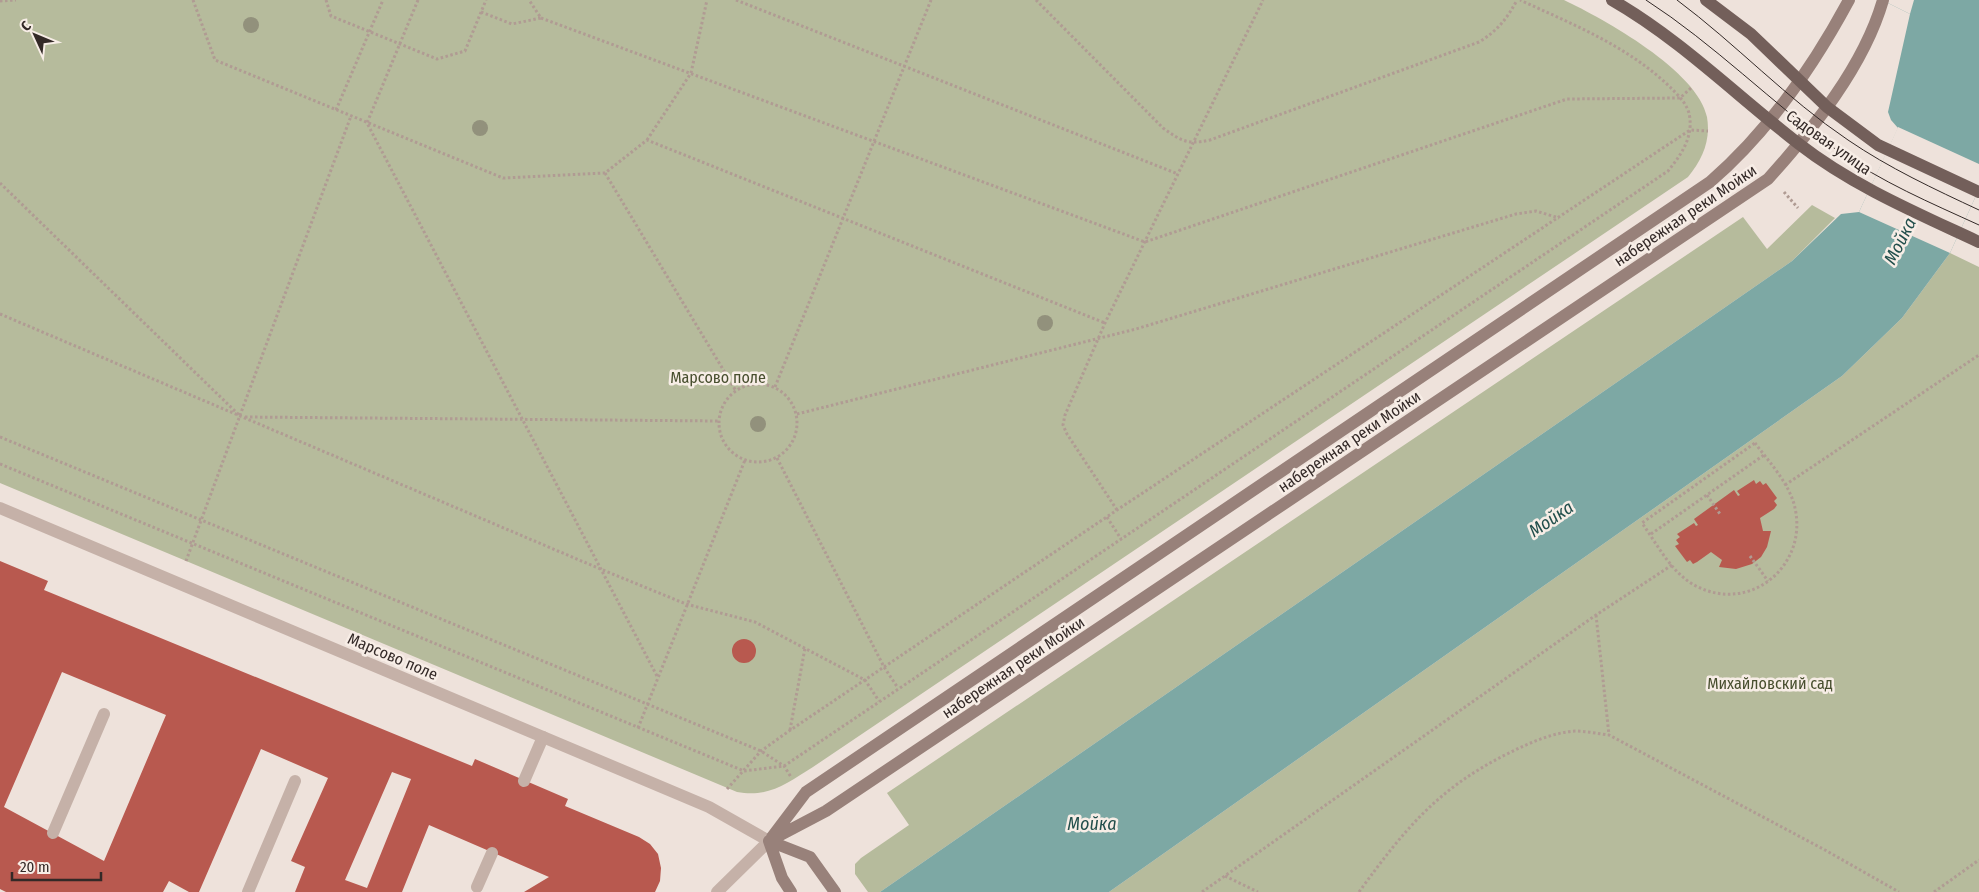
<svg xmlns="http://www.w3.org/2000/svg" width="1979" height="892" font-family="'Fira Sans Condensed',sans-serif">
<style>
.green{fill:#b6bb9c}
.water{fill:#7da8a4}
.pier{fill:#eee2db}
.building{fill:#b8594f;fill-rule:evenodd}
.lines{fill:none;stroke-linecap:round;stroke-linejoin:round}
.path{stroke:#b09b93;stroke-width:3;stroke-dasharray:2.5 2.5;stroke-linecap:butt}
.service{stroke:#c5b1a8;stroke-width:12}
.minor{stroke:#c5b1a8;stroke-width:12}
.secondary{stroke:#98817a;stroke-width:12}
.primary{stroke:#735f5a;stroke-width:12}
.tram{stroke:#332927;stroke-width:1}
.tree{fill:#92917c}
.labels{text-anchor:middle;stroke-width:5;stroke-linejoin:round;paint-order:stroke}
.street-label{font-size:16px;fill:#332927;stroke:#f7ede6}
.park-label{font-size:16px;fill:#474e2e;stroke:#f7ede6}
.water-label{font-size:18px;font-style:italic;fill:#224f4c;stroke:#f7ede6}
</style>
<rect width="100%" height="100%" fill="#eee2db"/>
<!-- green -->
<path class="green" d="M0,0H1564C1604,19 1698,71 1707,117C1711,141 1702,160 1688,177L813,767C787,783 769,798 737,792L0,483Z
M1812,205L1835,218L1792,261L880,892H868L855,874V864L861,858L909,825L887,793L1743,217L1767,249Z
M1950,253L1979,267V892H1109L1842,376L1902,318Z"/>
<!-- water -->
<path class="water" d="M1882,0H1979V189L1950,253L1902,318L1842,376L1109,892H880L1792,261L1841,214L1859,212L1898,128L1891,120L1888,112L1910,14Z"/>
<!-- pier -->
<path class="pier" d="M1882,0H1914L1910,14Z
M1898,127L1979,164V189L1950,253L1859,212Z"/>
<!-- building -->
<path class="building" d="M1754,480L1756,484L1760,481L1763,485L1766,483L1777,498L1774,501L1777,505L1774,509L1760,518L1763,531H1771L1767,547L1761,557L1752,564L1736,569L1719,567L1722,560L1711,552L1697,562L1693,564L1690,560L1687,562L1675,546L1679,544L1676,540L1680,537L1677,534L1694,523L1696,526L1698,525L1694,519L1734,490L1738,496L1740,495L1737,491Z
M0,561L48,581L44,590L472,766L475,759L568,799L565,806L639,837L650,844L658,854L661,868L660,881L655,892H524L549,877L429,825L402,892H295L305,867L291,861L328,778L261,749L199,892H189L169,881L163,892H6L0,889ZM62,672L166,715L104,861L4,807ZM392,772L411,779L367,888L345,880Z
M732 651a12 12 0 1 1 24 0a12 12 0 1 1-24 0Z"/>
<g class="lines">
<!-- path -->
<path class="path" d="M193,0L215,60L503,178L605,173L647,140L1105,323
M326,0L331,16L437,59L465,51L486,0
M418,0L367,123L658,678
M736,0L1178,174
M1036,0L1163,128C1181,141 1188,145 1210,140L1479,42C1497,31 1507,19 1517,0
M0,1L16,0
M481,12L512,24L541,18L529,0
M541,18L1145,242L1567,99L1680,98L1691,88
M336,110L383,0
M647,140L691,73L707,0
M605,173L736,391
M0,183L239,415
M1784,192L1798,208
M0,314L598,568L686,604L755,622L865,680L879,701
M719 423a39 39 0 1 1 78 0a39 39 0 1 1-78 0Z
M775,387L931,0
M797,414L1136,329L1516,214L1536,211L1559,218
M245,417L719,421
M0,437L761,751L784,766L791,777
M1755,443C1769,462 1790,484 1795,508C1808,566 1750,614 1696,586C1672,574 1657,544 1642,523Z
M777,458L884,667L898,688
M0,464L744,771L784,766L1668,171C1682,154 1694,136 1689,113C1686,103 1678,95 1671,88C1628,46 1574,25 1520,0
M1785,485L1979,355
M1707,495L1720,514
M1117,510L1067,434L1063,425L1065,415L1105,323L1263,0
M1107,517L1121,539
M1651,534L1764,455
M1750,556L1768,581
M186,561L351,116
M1596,615L1609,735
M638,728L745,460
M790,730L805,648
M727,789L761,751L789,731L1117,510L1690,130L1708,131
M1225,876L1258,892
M1202,892L1596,615L1672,565
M1359,892C1404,830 1437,789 1507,754C1529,743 1551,733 1575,731C1586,731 1599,734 1609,735L1825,850L1899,892
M1934,892L1979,860"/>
<!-- service -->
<path class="service" d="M524,781L543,737
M53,833L104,714
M477,887L492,853
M248,892L295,781"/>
<!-- minor -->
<path class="minor" d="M0,508L709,807L769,841L717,892"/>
<!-- secondary -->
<path class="secondary" d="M772,837L806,792L1710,182C1768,132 1813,67 1849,0
M769,841L826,811L1768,179C1813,129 1864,66 1883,0
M769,841L810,857L835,892
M769,841L782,878L791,892"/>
<!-- primary -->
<path class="primary" d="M1612,0C1680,39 1737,96 1799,144C1853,186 1917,213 1979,242
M1706,0L1751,34L1827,107L1878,145L1979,192"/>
<!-- tram -->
<path class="tram" d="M1646,0C1714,44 1772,103 1838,151C1881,182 1931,203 1979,225
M1677,0C1736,44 1787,99 1848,140C1889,168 1934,189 1979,210"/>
</g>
<!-- trees -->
<g class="tree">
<circle cx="251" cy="25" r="8"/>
<circle cx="480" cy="128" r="8"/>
<circle cx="1045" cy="323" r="8"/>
<circle cx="758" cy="424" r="8"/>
</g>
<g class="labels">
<!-- street labels -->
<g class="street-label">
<text transform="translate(1829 142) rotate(35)" y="6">Садовая улица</text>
<text transform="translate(1685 215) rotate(-34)" y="6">набережная реки Мойки</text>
<text transform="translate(1349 441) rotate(-34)" y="6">набережная реки Мойки</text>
<text transform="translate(393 656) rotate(23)" y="6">Марсово поле</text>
<text transform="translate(1013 667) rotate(-34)" y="6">набережная реки Мойки</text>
</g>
<!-- park labels -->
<g class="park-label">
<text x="718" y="383">Марсово поле</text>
<text x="1770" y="689">Михайловский сад</text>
</g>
<!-- water labels -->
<g class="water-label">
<text transform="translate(1900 241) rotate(-63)" y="6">Мойка</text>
<text transform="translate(1551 519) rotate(-34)" y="6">Мойка</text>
<text x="1092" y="830">Мойка</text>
</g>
</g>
<!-- north arrow -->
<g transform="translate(35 35) rotate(314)" stroke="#f7ede6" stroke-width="4" paint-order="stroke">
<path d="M0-4L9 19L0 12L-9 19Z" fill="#332927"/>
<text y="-8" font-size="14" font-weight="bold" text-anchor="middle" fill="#332927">С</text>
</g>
<!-- scale -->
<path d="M12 872v8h89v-8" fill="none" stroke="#332927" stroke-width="2.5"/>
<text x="20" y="872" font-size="15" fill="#332927" stroke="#f7ede6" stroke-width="4" paint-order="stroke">20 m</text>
</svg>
